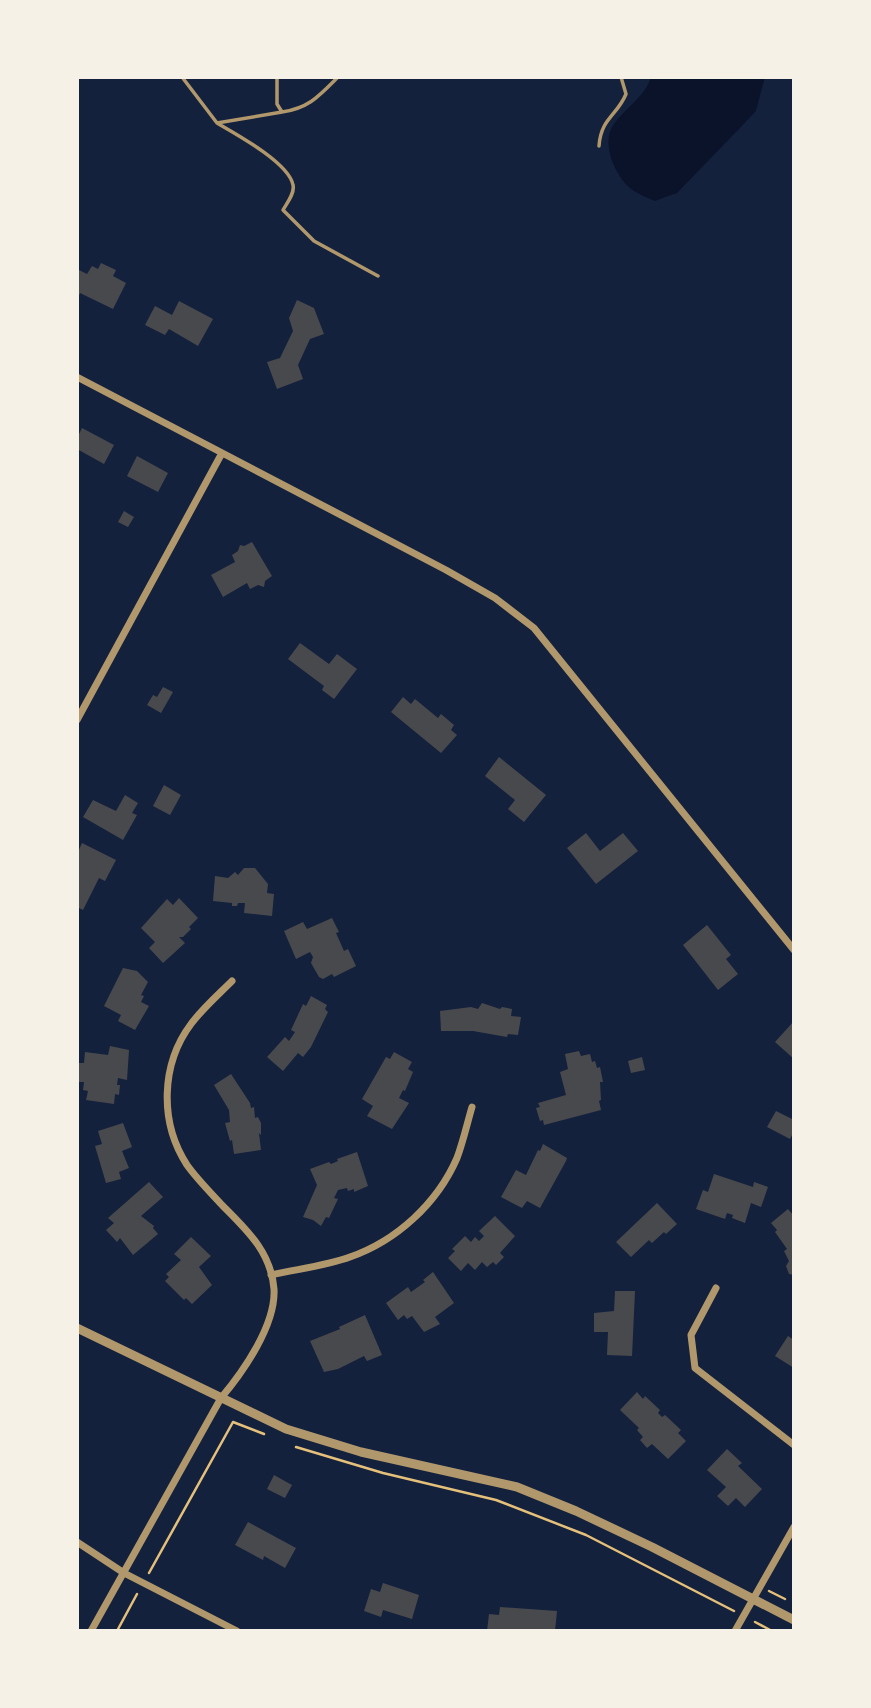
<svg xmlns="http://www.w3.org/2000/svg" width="871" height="1708" font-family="Lato,sans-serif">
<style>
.water{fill:#0b132b}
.building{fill:#48494c}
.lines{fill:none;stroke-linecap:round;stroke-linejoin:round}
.path{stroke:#e5c07b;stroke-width:2.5}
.service{stroke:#b1986c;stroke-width:3.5}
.minor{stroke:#b1986c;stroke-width:7}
.tertiary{stroke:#b1986c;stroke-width:9}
</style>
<rect width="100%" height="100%" fill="#14213d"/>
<!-- water -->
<path class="water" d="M651,77H765L756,111L739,129L677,193L655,201C647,198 638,194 631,189C615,176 600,142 614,124C626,107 644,98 651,77Z"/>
<!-- building -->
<path class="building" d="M101,263L116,270L113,276L126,283L113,309L80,293L77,301V269L87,274L92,266L98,269Z
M297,300L314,308L324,334L310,339L298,365L303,379L277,389L267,362L280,358L293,331L289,318Z
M179,301L213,319L198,346L169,329L165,335L145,325L155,306L172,315Z
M82,428L114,445L104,464L77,449V438Z
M137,456L168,473L158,492L127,476Z
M124,511L134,517L128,527L118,522Z
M252,542L272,576L265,581L264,587L258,585L250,589L247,583L223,597L211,575L235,562L232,555L238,551L240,545L244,546Z
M300,643L329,664L337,654L357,669L334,699L322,690L324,686L288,659Z
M163,687L173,692L161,713L147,705L153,695L157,697Z
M403,697L411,704L415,699L438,718L441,714L454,725L451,730L457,735L441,753L391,712Z
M499,757L546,795L524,822L508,809L515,800L485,776Z
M164,785L181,795L170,815L153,806Z
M125,795L138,803L132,813L137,815L123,840L83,817L93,800L116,811Z
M586,833L600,851L623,833L638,851L596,884L567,848Z
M82,843L116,860L105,881L99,878L83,910L77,907V854Z
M244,868H255L268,884L267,893L274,894L272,916L244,913L245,903H238L237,906H232V903L213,901L215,876L228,878L235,872L238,875Z
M179,898L198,918L189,927L191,929L183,937H179L185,943L163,963L149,948L155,942L141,928L167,899L173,905Z
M332,918L339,932L336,933L344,951L348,949L356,966L334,977L332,974L323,979L319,977L311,963L313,957L310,952L296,959L284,931L303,922L307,929Z
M707,925L731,955L726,959L738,974L718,990L683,945Z
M123,968L137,971L148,982L141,995L144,996L141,1002L149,1006L135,1030L118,1021L121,1015L104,1006Z
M311,996L327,1005L325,1009L328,1012L311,1047L303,1057L298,1053L283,1071L267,1057L285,1037L289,1041L295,1032L291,1030L303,1004L306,1006Z
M482,1003L500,1009L502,1007L512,1009L511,1016L521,1017L518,1035L508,1034L507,1037L473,1031H441L440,1011L471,1007L478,1009Z
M794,1021V1059L775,1042Z
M110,1046L129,1050L127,1080L118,1078L117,1085H120L119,1095L115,1094L114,1104L86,1100L88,1091L83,1090L84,1082H77L79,1063H84L85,1052L108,1055Z
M579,1051L581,1056L590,1054L592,1062L595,1061L597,1068L600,1067L603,1082H600L601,1100L599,1101L601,1110L544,1125L543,1120L540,1121L536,1108L540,1107L538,1103L566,1095L560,1072L568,1069L565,1054Z
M394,1052L412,1062L408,1069L413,1072L405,1091L403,1090L399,1098L409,1103L392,1129L367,1116L373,1106L362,1099L386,1057L390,1059Z
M642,1057L645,1070L631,1073L628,1061Z
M231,1074L250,1103L251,1108L254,1107L255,1118L258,1117L261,1123V1135L259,1133L261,1150L234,1154L232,1140L230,1141L225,1123L230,1122L229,1110L214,1085Z
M776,1111L794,1120V1131L790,1139L767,1127Z
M123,1123L132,1147L122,1151L129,1168L119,1172L121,1179L106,1183L95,1146L102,1144L98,1131Z
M543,1144L567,1158L566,1161L540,1208L527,1201L522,1208L501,1197L516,1170L526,1175L538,1150L540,1151Z
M357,1152L368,1186L354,1192V1189L348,1191L347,1188L338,1190L334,1198L338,1199L329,1218L326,1217L321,1226L313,1220L303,1217L317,1185L310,1169L329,1162L331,1164L338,1161L337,1159Z
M714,1174L753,1187L754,1182L768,1187L761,1207L751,1203L745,1223L732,1218L733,1215L727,1213L725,1219L696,1209L703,1190L708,1192Z
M149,1182L163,1197L141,1216L154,1226L153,1228L158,1234L133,1255L120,1238L117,1242L106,1230L114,1223L108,1218Z
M657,1203L677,1224L666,1234L664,1232L652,1243L649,1240L631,1257L616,1242Z
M788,1209L794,1216V1275L789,1274L786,1266L789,1261L784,1251L787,1249L775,1232L777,1230L771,1223Z
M495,1216L515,1236L500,1253L504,1257L496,1265L493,1262L487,1267L482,1262L475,1270L468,1263L461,1271L448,1258L455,1251L452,1249L465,1236L471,1242L475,1237L479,1241L484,1236L479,1231Z
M191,1237L211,1256L199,1267L212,1285L192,1304L186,1298L184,1300L165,1281L169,1277L166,1274L181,1260L174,1254Z
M433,1272L454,1303L435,1317L440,1324L424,1332L412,1316L407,1319L404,1315L398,1320L386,1303L408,1287L411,1292L425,1282L423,1280Z
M615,1291H635L632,1356L607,1355L608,1332H594V1313L614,1311Z
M365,1315L382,1355L367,1361L364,1356L338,1369L324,1372L310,1341L340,1329L339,1327Z
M788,1336L794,1340V1368L775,1356Z
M637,1392L643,1399L645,1396L660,1410L658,1413L662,1417L665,1415L681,1430L678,1433L686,1441L668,1459L652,1444L647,1448L640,1440L643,1437L637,1430L639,1428L620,1410Z
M727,1449L742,1463L738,1466L762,1489L745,1507L736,1498L728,1506L717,1496L726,1487L707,1470Z
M274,1475L292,1485L285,1498L267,1489Z
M248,1522L296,1548L285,1568L264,1556L263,1560L235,1545Z
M383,1583L419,1595L412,1619L383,1610L381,1617L364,1611L371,1589L380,1592Z
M500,1607L557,1611L555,1631H487L489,1614L499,1615Z"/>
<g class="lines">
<!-- path -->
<path class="path" d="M296,1447L383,1473L496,1500L586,1535L734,1611
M149,1573L233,1422L264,1434
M769,1591L785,1599
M755,1622L772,1631
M117,1631L137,1594"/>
<!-- service -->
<path class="service" d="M182,77L217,123
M277,77V104L282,112C309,108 319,96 338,77
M282,112L217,123C236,134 289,163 293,185C295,193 287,203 283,210L314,241L378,276
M599,146C601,118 617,116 626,94L621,77"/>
<!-- minor -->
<path class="minor" d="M77,377L446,570L495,598L534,628L794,950
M77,720L222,453
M271,1275C297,1269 325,1266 350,1257C396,1241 437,1204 457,1158C463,1142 467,1124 472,1107
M716,1288L691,1335L695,1368L794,1445
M77,1542L124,1573L237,1631
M91,1631L221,1398C243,1372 276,1325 274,1289C271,1252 247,1230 222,1205C210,1192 197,1179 187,1165C159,1122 161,1064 191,1024C203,1008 218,995 232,981
M735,1631L794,1527"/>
<!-- tertiary -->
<path class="tertiary" d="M77,1328L286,1429L361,1452L517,1487L576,1511L652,1547L794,1620"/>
</g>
<!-- border -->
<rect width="871" height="1708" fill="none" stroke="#f6f1e7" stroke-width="158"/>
</svg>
